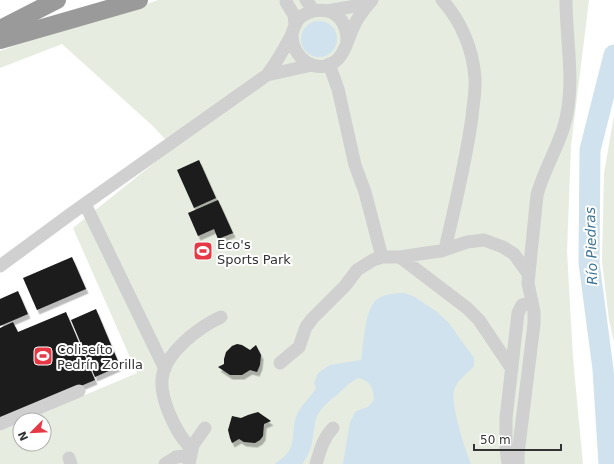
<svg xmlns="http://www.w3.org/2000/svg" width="614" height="464" font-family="'DejaVu Sans',sans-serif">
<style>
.green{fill:#e6ecdf}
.water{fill:#cfe2ee}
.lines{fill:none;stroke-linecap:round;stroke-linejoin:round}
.river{stroke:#cfe2ee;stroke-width:21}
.building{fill:#1a1a1a;filter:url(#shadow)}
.minor{stroke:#d0d0d0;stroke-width:13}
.highway{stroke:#9a9a9a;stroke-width:18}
.labels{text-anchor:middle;stroke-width:4;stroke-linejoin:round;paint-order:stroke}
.poi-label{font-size:13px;fill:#333;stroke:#fff;text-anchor:start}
.water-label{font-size:14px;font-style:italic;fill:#3f7597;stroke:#fff}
</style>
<defs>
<filter id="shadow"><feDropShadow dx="2.5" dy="4.5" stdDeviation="0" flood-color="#0004"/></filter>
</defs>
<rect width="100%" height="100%" fill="#fff"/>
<!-- green -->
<path class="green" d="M158,0H589L571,146L567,251L573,358L583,464H0V431L20,423V444H44V420H26L137,373L73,228L173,148L154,127L62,44L0,68V51L49,33L110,17Z
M614,116V342L609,320L602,261L604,173Z"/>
<!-- water -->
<path class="water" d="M301 39a18 18 0 1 1 36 0a18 18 0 1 1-36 0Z
M405,293L415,297L437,312L448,322L474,358V366C468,373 457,380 454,390C450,404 465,449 471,464H343L350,422L356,411L368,407L374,400C373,387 371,382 359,378C348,383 347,386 339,393C329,402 317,409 315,424C312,440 313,450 302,464H275C279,460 286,456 289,451C295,441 292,427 296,417C300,405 310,399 316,388L314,383L318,373L330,365L361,360C364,344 364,314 375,301C381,294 396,293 405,293Z"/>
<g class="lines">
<!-- river -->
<path class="river" d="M609,464L603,369L589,263L590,150L614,55"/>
</g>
<!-- building -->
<path class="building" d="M199,160L216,198L194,208L177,170Z
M218,200L233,233L218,239L214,229L198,236L188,213Z
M72,257L86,289L37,310L23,278Z
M18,291L28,314L0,326V299Z
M96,309L120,366L95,377L71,320Z
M66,312L95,380L0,420V328L13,322L18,332Z
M237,344L242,345L250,350L256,345L261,355L260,365L257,372L250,370L242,375H230L218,367L224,364V359L226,352L232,346Z
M258,412L271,421L264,424L263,436L260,440L255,443L244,442L239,439L232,443L230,438L228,430L232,416L241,418L248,415Z"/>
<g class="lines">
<!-- minor -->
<path class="minor" d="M306,0L314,11
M442,0C461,21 473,49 475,78C476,91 473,104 472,117C466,161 455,206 445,249
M286,2L294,15L295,24
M327,11L361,5L371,1
M292,34C291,58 318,78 338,59C346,51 348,38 353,28C357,18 365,8 372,0
M329,64L338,89L355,165L365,192L382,257
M267,75L312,65
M85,204L165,369
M400,257L467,308L479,320L512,369
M0,266L72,213L267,75C276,63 284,49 291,36C294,29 295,21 301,17C309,10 323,8 333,13C344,19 347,30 347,42
M280,363L299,347L306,327L312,319L345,286L357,270L373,260L382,257H400L426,253L441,251L467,242L484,240L503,247L514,254L529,275
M0,424L79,391
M192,449C181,439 175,427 169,413C165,403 161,391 162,380C163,354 199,327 221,317
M69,458L71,464
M165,464L176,457L191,455
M189,464L193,445L205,428
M316,464C320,451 323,438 333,428
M508,464L506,448V418L518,313L522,305L532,301
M518,464V454L534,324V312L528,283L537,195C544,170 557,149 564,126C576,85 566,42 566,0"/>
<!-- highway -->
<path class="highway" d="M0,29L57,0
M0,40L139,0"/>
</g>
<!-- icons -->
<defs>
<symbol id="stadium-square" viewBox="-11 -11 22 22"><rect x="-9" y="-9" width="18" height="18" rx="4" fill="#e63946" stroke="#fff"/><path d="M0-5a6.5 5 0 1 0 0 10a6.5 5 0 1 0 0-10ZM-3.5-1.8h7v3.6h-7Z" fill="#fff"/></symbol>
</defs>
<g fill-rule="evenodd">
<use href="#stadium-square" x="192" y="240" width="22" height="22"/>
<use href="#stadium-square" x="32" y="345" width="22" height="22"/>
</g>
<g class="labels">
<!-- poi labels -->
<g class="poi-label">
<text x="217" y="249">Eco's<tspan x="217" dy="15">Sports Park</tspan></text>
<text x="57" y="354">Coliseíto<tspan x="57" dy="15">Pedrín Zorilla</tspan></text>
</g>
<!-- water labels -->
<g class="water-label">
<text transform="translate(591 246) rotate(-92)" y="5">Río Piedras</text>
</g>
</g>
<!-- north arrow -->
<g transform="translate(32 432) rotate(246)"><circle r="19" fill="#ffffff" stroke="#adadad"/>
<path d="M0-3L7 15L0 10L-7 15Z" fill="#e63946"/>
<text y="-6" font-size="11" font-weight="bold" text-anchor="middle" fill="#333333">N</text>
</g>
<!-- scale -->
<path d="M474 444v6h87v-6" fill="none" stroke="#333333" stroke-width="2"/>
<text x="480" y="444" font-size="12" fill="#333333" stroke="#ffffff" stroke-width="3" paint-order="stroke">50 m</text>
</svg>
